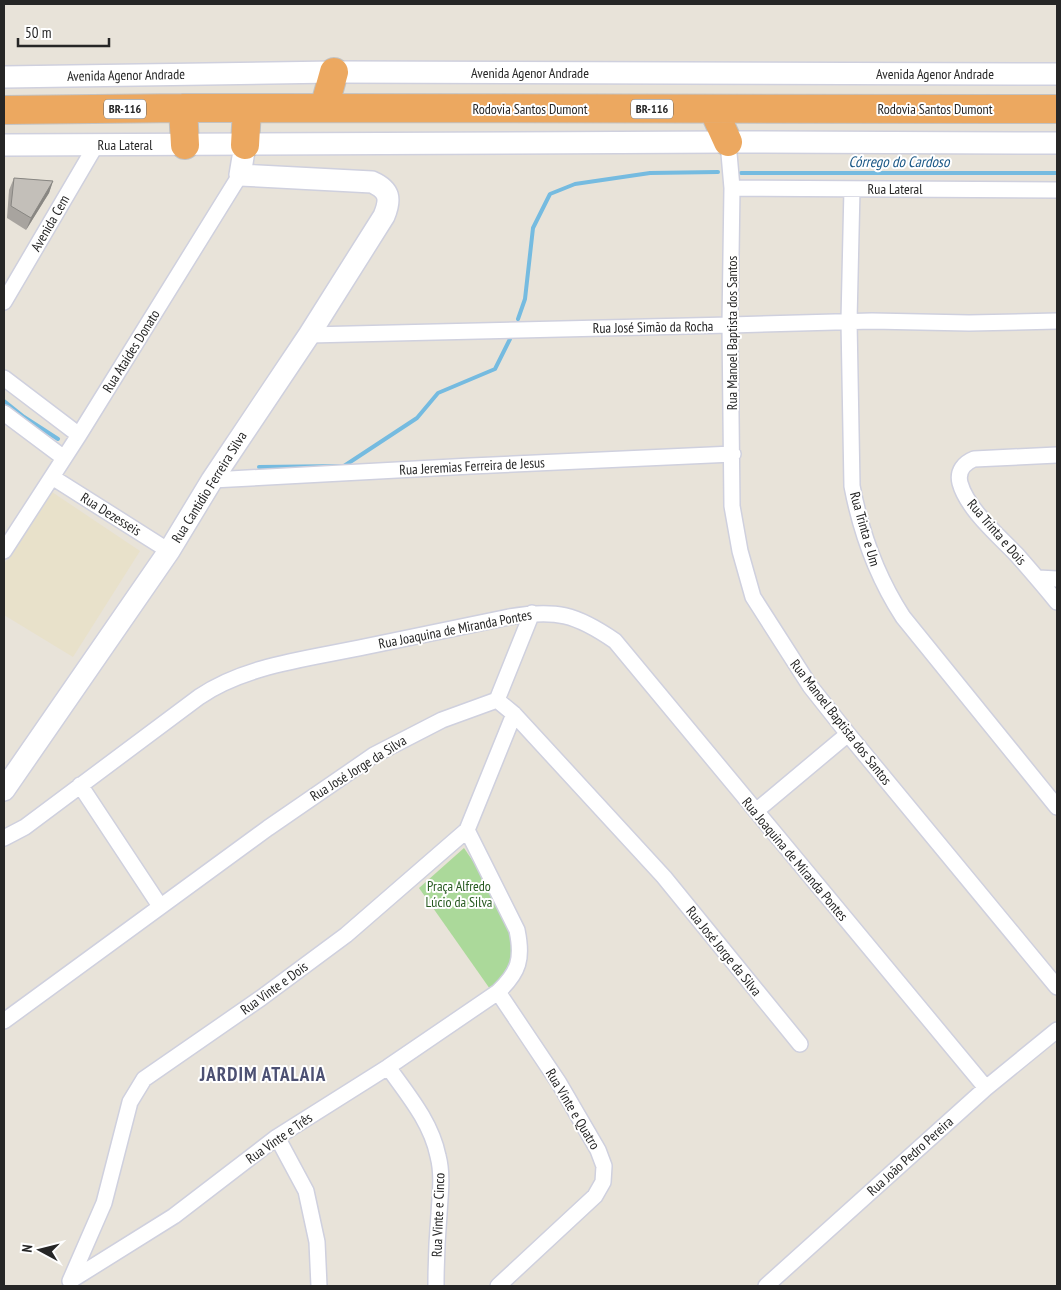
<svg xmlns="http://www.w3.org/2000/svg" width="1061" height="1290" font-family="'PT Sans Narrow',sans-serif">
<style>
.education{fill:#e8e1ca}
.green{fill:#abd99a}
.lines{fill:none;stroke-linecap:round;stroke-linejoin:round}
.stream{stroke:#75bbe0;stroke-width:4}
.street-casing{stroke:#cfd0de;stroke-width:18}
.secondary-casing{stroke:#cfd0de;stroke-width:24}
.highway-casing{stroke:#c2c2c2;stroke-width:30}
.street{stroke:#fff;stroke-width:15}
.secondary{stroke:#fff;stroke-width:21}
.highway{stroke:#eca860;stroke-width:28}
.wall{fill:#a8a49f}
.shaded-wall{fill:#888682}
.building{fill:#c3bfb9;stroke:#888682}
.labels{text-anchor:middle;stroke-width:4;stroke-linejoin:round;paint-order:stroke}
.shield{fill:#fff;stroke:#676767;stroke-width:1}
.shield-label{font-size:12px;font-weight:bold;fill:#262626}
.street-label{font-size:14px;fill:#262626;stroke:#fff}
.park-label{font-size:14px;fill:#275a20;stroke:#fff}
.water-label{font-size:15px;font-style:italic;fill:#1a5886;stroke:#fff}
.district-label{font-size:19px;font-weight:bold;letter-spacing:1px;fill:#4c5072;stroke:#fff}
</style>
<rect width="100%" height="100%" fill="#e8e3d9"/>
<!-- education -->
<path class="education" d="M52,492L140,551L73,657L4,615V564Z"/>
<!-- green -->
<path class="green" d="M464,848L481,873L513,937L511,959L503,976L490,989L419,888Z"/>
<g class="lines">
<!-- stream -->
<path class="stream" d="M741,173H1057
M518,319L525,299L533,228L550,194L575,184L650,173L718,172
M4,401L24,417L58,439
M259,467L344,466L417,418L438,393L495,369L510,339"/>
<defs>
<path id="street" d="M728,142L732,188L730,325L732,506L740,551L753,597L810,686L848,734L1057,987
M732,188L1057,190
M852,189L849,321L852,486C861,533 877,577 903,617L1057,807
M4,302L96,145
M309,335L730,325L872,321L969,323L1057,321
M4,378L79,435
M4,413L64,458
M1057,455L974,459C964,463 957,471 960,483C967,509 999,536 1017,555C1031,571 1044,586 1057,602
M52,477L169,551
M212,480L471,466L733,454
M4,551L79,435L240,175
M1038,578L1057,579
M497,700L532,613
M80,785L160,906
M756,811L848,734
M4,838L25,827L199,697C244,666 306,659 359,648C409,638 459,627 509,617C556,609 576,614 615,641L986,1088
M498,992L559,1083L598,1150L604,1166L603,1182L595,1196L498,1286
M4,1021L268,828L374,755L442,720L497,700L514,714L664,877L800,1044
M388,1067C408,1095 431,1122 438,1156C443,1175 440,1195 439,1214C437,1238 436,1262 436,1286
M277,1137L306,1191L317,1242L319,1286
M70,1281L104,1203L130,1102L144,1079L261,998L346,935L467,830L514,714
M70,1281L174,1216L277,1137L388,1067L498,992C519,972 523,959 517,930L467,830
M766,1286L986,1088L1057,1030"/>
<path id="secondary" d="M4,77L334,72L1057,74
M4,145L728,142L1057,143
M4,790L169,551L212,480L309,335L384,216C391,199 390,190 372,182L240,175L245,145"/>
<path id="highway" d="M183,108L185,145
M324,108L334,72
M713,109L728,142
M4,110L183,108L1057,109
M245,145L247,109"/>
</defs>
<!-- street casing -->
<use href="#street" class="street-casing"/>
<!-- secondary casing -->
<use href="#secondary" class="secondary-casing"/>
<!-- highway casing -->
<use href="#highway" class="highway-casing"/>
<!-- street -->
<use href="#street" class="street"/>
<!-- secondary -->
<use href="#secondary" class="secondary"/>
<!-- highway -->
<use href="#highway" class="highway"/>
</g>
<!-- wall -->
<path class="wall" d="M14,178L53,181L49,193L26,230L7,218L9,190Z"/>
<!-- shaded-wall -->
<path class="shaded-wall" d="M53,181L49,193L26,230L31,218Z"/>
<!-- building -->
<path class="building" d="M14,178L53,181L31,218L11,206Z"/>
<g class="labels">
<!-- shield labels -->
<g class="shield">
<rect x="104" y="99.5" width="42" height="19" rx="4"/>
<rect x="631" y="99.5" width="42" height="19" rx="4"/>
</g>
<g class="shield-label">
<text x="125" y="113">BR-116</text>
<text x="652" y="113">BR-116</text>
</g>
<!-- street labels -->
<g class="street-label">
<text x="530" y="78">Avenida Agenor Andrade</text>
<text x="935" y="79">Avenida Agenor Andrade</text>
<text transform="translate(126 75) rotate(-1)" y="5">Avenida Agenor Andrade</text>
<text x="530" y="114">Rodovia Santos Dumont</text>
<text x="935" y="114">Rodovia Santos Dumont</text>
<text x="125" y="150">Rua Lateral</text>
<text x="895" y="194">Rua Lateral</text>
<text transform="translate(50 223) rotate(-60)" y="5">Avenida Cem</text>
<text transform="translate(653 327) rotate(-1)" y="5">Rua José Simão da Rocha</text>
<text transform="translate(732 333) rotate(-90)" y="5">Rua Manoel Baptista dos Santos</text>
<text transform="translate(131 351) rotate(-58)" y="5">Rua Ataídes Donato</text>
<text transform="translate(472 466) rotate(-3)" y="5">Rua Jeremias Ferreira de Jesus</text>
<text transform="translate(209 487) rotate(-58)" y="5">Rua Cantidio Ferreira Silva</text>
<text transform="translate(111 514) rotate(32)" y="5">Rua Dezesseis</text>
<text transform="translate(865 529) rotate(74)" y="5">Rua Trinta e Um</text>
<text transform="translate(997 532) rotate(49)" y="5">Rua Trinta e Dois</text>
<text transform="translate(455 629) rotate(-11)" y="5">Rua Joaquina de Miranda Pontes</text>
<text transform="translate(841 722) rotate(52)" y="5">Rua Manoel Baptista dos Santos</text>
<text transform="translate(358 768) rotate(-32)" y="5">Rua José Jorge da Silva</text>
<text transform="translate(795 859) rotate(50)" y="5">Rua Joaquina de Miranda Pontes</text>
<text transform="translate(724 951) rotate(51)" y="5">Rua José Jorge da Silva</text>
<text transform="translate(274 988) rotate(-36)" y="5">Rua Vinte e Dois</text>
<text transform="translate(573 1109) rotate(59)" y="5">Rua Vinte e Quatro</text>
<text transform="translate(279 1138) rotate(-35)" y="5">Rua Vinte e Três</text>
<text transform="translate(910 1156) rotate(-42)" y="5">Rua João Pedro Pereira</text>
<text transform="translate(438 1215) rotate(-88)" y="5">Rua Vinte e Cinco</text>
</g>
<!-- park labels -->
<g class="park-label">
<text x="459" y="891">Praça Alfredo<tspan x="459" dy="16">Lúcio da Silva</tspan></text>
</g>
<!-- water labels -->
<g class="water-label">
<text x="899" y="167">Córrego do Cardoso</text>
</g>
<!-- district labels -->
<g class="district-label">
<text x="263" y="1081">JARDIM ATALAIA</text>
</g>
</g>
<!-- border -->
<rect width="1061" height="1290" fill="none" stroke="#262626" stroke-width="10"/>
<!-- north arrow -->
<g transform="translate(40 1250) rotate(277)" stroke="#ffffff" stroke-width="4" paint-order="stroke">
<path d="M0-4L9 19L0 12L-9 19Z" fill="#262626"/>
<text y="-8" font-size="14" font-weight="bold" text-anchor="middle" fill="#262626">N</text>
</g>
<!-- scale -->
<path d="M18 38v8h91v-8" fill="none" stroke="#262626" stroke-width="2.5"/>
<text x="25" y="38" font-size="15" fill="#262626" stroke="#ffffff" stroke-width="4" paint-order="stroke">50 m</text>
</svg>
